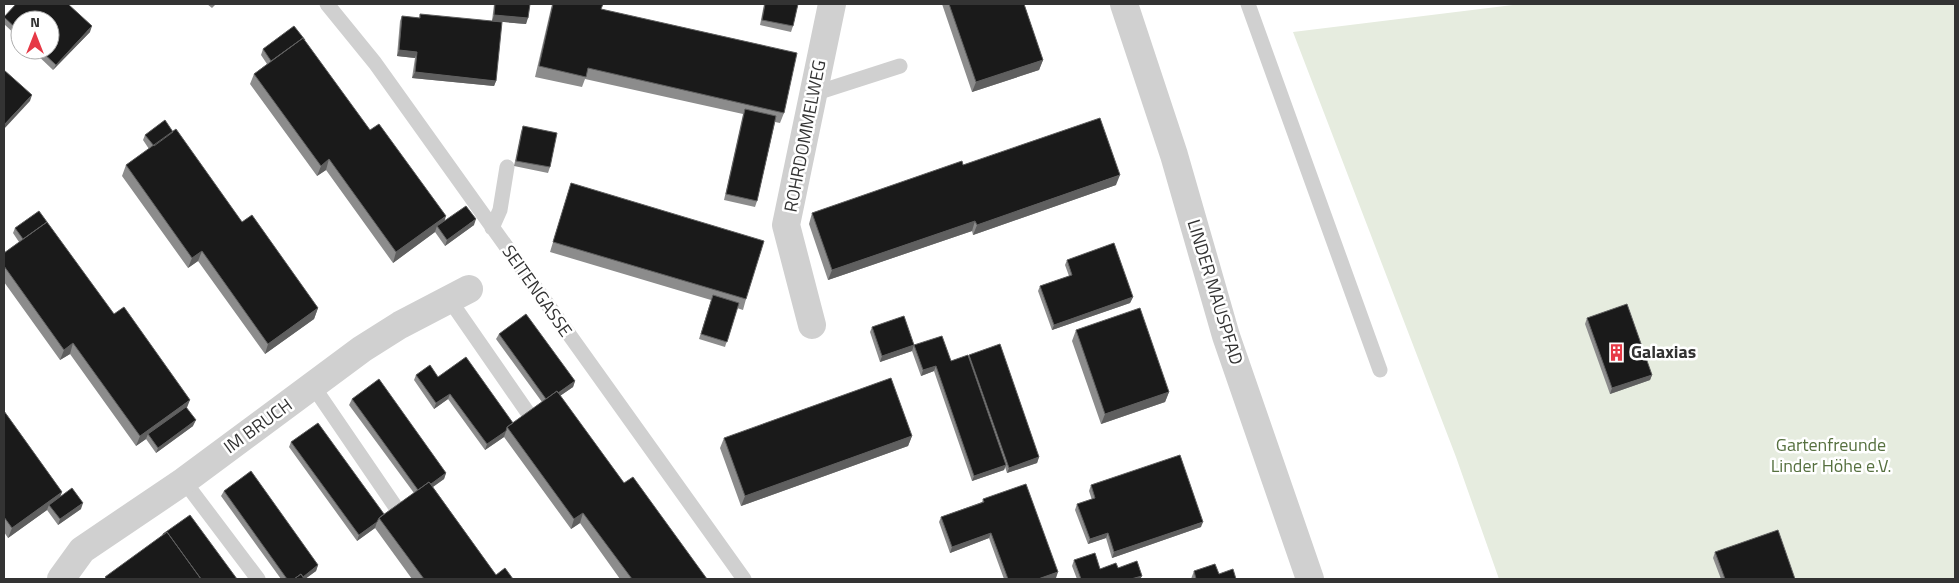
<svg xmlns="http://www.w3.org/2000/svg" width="1959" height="583" font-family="'Titillium Web',sans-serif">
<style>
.green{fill:#e6ecdf}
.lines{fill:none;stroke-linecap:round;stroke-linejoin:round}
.service{stroke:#d0d0d0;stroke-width:15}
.minor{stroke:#d0d0d0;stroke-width:28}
.tertiary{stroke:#d0d0d0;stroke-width:28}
.wall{fill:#8c8c8c}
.shaded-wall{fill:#5f5f5f}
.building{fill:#1a1a1a;stroke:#5f5f5f}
.labels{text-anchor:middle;stroke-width:5;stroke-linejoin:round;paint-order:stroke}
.street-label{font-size:18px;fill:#333;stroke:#fff}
.poi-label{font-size:18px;font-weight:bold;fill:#333;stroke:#fff;text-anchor:start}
.park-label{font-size:18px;fill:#56703f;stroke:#fff}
</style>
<rect width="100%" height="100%" fill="#fff"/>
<!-- green -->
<path class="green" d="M1521,4H1955V579H1499L1456,457L1293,32Z"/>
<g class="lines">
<!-- service -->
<path class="service" d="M327,4L375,63L744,579
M1248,4L1380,370
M813,94L900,66
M492,228L500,210L507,167
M449,299L528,413
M313,386L397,509
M184,481L258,579"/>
<!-- minor -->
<path class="minor" d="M812,325L786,225L832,4
M61,579L82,550L184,481L362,349L400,325L469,289"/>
<!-- tertiary -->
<path class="tertiary" d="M1124,4L1174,155L1226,336L1310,579"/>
</g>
<!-- wall -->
<path class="wall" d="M207,4H216L212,8Z
M494,4H530L526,24L492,21Z
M552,4H603L601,9L784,113L780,123L775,122L757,201L755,207L724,200L743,114L585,79L582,87L535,77Z
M764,4H798L793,26L791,32L760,25Z
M942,4H1024L1043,60L1039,70L972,92Z
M420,14L496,81L494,86L412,78L415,58L397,56L400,21L402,16L419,18Z
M4,16L90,32L53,70L32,50H50L20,20V39L4,24Z
M263,49L370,130L444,221L474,225L445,246L435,232L393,263L326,170L317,176L250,84L254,74L267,64L261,55Z
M523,126L550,167L548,173L514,166L521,132Z
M173,132L242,222L318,308L314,319L265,354L198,261L188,268L122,176L126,165L149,149L143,140L145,135Z
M963,165L1116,185L973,235L972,231L828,280L809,224L812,213Z
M571,183L746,299L743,310L737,308L725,347L699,339L711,300L550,252Z
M15,228L114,314L187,409L193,426L156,453L146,439L136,446L70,354L60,360L4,282V253L19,242L13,233Z
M1067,260L1133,297L1130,303L1052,330L1038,291L1040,286L1069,276L1065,265Z
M1587,318L1652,375L1650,380L1610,394L1585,324Z
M872,327L951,361L969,357V355L1039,457L1037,463L1007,473L1005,467L1004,470L972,481L934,371L921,376L912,351L880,362L870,332Z
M1076,330L1169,392L1165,402L1101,424L1072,341Z
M499,334L575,381L573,387L560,396L624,483L707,579H620L580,523L571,529L504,437L485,450L448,399L434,409L414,380L416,375L438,377L513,423L542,402L496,339Z
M352,399L446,473L444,479L433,487L496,575L513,579H412L375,528L357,541L289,447L291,442L384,514L414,493L349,405Z
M4,411L62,492L60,497L81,509L58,525L47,510L8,538L4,532Z
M912,436L908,446L741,506L720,448L724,438Z
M1091,485L1201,527L1112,558L1106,538L1088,544L1075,510L1077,504L1092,500L1089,491Z
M224,491L318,565L316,571L305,579H281L221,496Z
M983,499L1056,578L1052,579H1004L989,538L950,553L939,522L941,517L982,502Z
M1715,552L1795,579H1721L1713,558Z
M1074,560L1100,569L1118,568L1142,576L1140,579H1077L1072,566Z
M1194,571L1219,574L1236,579H1191Z"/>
<!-- shaded-wall -->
<path class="shaded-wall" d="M494,15L528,18L526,24L492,21Z
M92,26L90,32L53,70L56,65Z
M399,50L417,52L415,58L397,56Z
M1043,60L1039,70L972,92L976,82Z
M415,72L496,81L494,86L412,78Z
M32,95L30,101L4,129V125Z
M329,159L326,170L317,176L321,166Z
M1120,175L1116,185L973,235L977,225Z
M446,216L443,226H437L435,232L393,263L396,252Z
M476,219L474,225L445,246L447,240Z
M975,221L972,231L828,280L832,270Z
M202,251L198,261L188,268L192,258Z
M1133,297L1130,303L1052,330L1054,325Z
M318,308L314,319L265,354L268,344Z
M73,343L70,354L60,360L64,350Z
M914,345L912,351L880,362L882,356Z
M936,366L934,371L921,376L923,370Z
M1652,375L1650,380L1610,394L1612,388Z
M575,381L573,387L545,406L548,401Z
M1169,392L1165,402L1101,424L1105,414Z
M450,394L448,399L434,409L436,403Z
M190,400L186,410L148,434L146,439L136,446L140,436Z
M196,420L193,426L156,453L158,448Z
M506,431L504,437L485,450L487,444Z
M912,436L908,446L741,506L745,496Z
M1039,457L1037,463L1007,473L1009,468Z
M1006,465L1004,470L972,481L974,476Z
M446,473L444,479L417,498L419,492Z
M62,492L58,502L49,505L47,510L8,538L12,528Z
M83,503L81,509L58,525L60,519Z
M583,513L580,523L571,529L574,519Z
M377,522L375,528L357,541L359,535Z
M1203,522L1201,527L1112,558L1114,552Z
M991,533L989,538L950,553L952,547Z
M1108,533L1106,538L1088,544L1090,539Z
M318,565L316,571L305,579H299Z
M1058,572L1056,578L1052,579H1038Z
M1142,576L1140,579H1131Z"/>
<!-- building -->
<path class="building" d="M16,4H68L92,26L56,65L40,50H50V20H20V32L4,17Z
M495,4H530L528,18L494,15Z
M553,4H603L601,9L797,53L784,113L588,68L586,77L539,66Z
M765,4H798L793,26L762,20Z
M949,4H1024L1043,60L976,82Z
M420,14L502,22L496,81L415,72L417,52L399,50L402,16L420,18Z
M294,26L305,40L303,38L271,61L263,49Z
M303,38L370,130L379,124L446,216L396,252L329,159L321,166L254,74Z
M4,70L32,95L4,125Z
M745,109L776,116L757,201L726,194Z
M1100,118L1120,175L977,225L975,221L832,270L812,213L962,161L963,165Z
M165,120L173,132L154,146L145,135Z
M523,126L557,133L550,167L516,161Z
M176,129L242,222L252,215L318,308L268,344L202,251L192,258L126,165Z
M571,183L764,241L746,299L553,242Z
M466,206L476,219L447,240L437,226Z
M39,211L47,222L23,239L15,228Z
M47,222L114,314L124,307L190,400L140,436L73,343L64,350L4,266V253Z
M1114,243L1133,297L1054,325L1040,286L1072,275L1067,260Z
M713,295L739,303L727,342L701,334Z
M1627,304L1652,375L1612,388L1587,318Z
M1140,308L1169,392L1105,414L1076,330Z
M526,314L575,381L558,393L557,391L546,399L499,334Z
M904,316L914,345L942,336L951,361L968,355L1006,465L974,476L936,366L923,370L914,345L882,356L872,327Z
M1000,344L1039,457L1009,468L969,355Z
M466,357L513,423L507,427L506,431L487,444L450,394L436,403L416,375L430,365L438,377Z
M891,378L912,436L745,496L724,438Z
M379,379L446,473L431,484L429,482L418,490L352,399Z
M557,391L624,483L633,477L707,579H632L583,513L574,519L507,427Z
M186,407L196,420L158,448L148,434Z
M4,411L62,492L12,528L4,517Z
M318,423L384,514L379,518L377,522L359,535L291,442Z
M1180,455L1203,522L1114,552L1108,533L1090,539L1077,504L1095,498L1091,485Z
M251,471L318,565L303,577L301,574L294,579H287L224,491Z
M429,482L496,575L505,568L513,579H424L379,518Z
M1026,484L1058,572L1038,579H1008L991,533L952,547L941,517L984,502L983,499Z
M72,488L83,503L60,519L49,505Z
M190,515L237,579H201L167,532L163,535V534Z
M1778,530L1795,579H1725L1715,552Z
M167,532L201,579H107L105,577Z
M1095,553L1100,569L1116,563L1118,568L1137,561L1142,576L1131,579H1081L1074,560Z
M1215,564L1219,574L1233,569L1236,579H1196L1194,571Z
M301,574L304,579H294Z"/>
<!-- icons -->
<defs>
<symbol id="building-bare" viewBox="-9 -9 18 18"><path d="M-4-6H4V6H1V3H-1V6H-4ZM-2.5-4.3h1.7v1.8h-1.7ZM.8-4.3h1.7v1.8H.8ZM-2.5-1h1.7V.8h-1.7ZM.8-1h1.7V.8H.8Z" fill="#e63946" stroke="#fff" stroke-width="2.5" paint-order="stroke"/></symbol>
</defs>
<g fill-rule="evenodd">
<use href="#building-bare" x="1604" y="340" width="25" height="25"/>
</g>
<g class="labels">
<!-- street labels -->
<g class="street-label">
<text transform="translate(805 136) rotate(-79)" y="6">ROHRDOMMELWEG</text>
<text transform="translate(537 291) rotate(55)" y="6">SEITENGASSE</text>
<text transform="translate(1215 292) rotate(73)" y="6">LINDER MAUSPFAD</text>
<text transform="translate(258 426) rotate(-36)" y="6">IM BRUCH</text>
</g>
<!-- poi labels -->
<g class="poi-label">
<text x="1631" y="358">Galaxias</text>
</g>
<!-- park labels -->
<g class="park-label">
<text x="1831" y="451">Gartenfreunde<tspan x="1831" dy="21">Linder Höhe e.V.</tspan></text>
</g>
</g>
<!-- border -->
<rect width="1959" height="583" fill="none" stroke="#333333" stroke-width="10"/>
<!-- north arrow -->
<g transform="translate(35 35)"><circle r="24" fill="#ffffff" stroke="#adadad"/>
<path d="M0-4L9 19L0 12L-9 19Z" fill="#e63946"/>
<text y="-8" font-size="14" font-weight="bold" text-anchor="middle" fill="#333333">N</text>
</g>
</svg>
